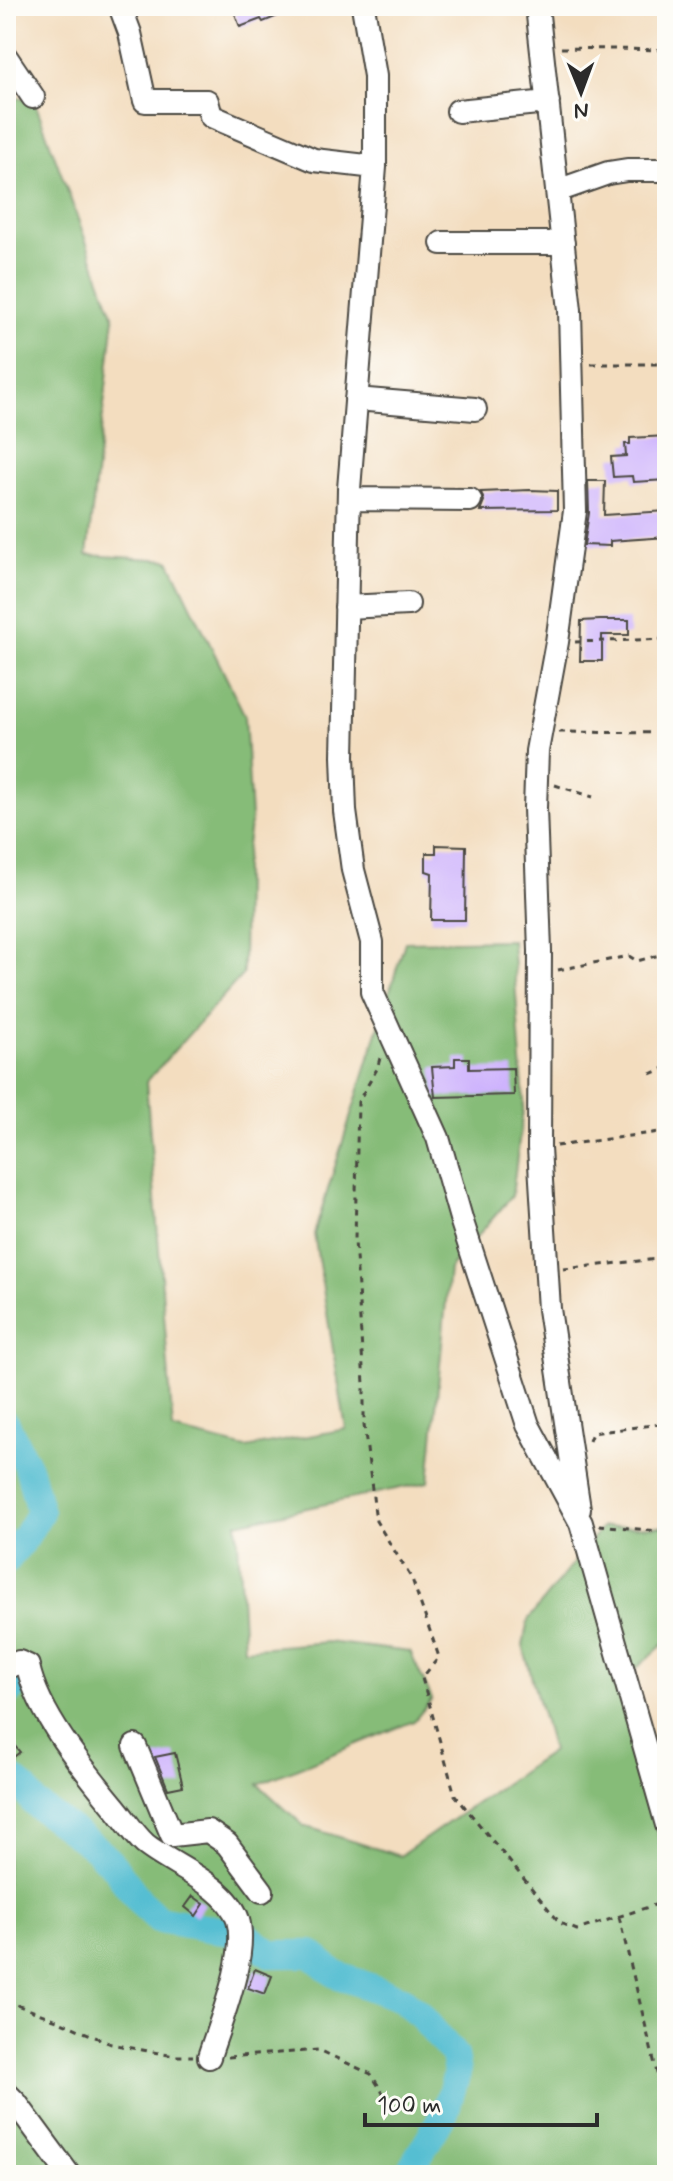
<svg xmlns="http://www.w3.org/2000/svg" width="673" height="2181" font-family="Mynerve,sans-serif">
<style>
.forest{fill:#86bc78;stroke:#587452;stroke-width:2}
.lines{fill:none;stroke-linecap:round;stroke-linejoin:round}
.river{stroke:#55bed2;stroke-width:28}
.building{fill:#ceb3fd}
.minor-casing{stroke:#494641;stroke-width:26}
.path{stroke:#494641;stroke-width:3;stroke-dasharray:6 6;stroke-linecap:butt}
.minor{stroke:#fff;stroke-width:22}
</style>
<rect width="100%" height="100%" fill="#fdfcf7"/>
<filter id="ink" filterUnits="userSpaceOnUse"><feTurbulence type="fractalNoise" baseFrequency=".0125" numOctaves="2"/><feDisplacementMap in="SourceGraphic" scale="16" xChannelSelector="R" yChannelSelector="G"/><feConvolveMatrix kernelMatrix="1 2 1 2 8 2 1 2 1" color-interpolation-filters="sRGB"/></filter>
<filter id="wash" filterUnits="userSpaceOnUse"><feTurbulence type="fractalNoise" baseFrequency=".006" numOctaves="4" result="noise"/><feDisplacementMap in="SourceGraphic" scale="32" xChannelSelector="R" yChannelSelector="G"/><feGaussianBlur stdDeviation="1.8" result="paint"/><feColorMatrix in="noise" values="0 0 0 0 0 0 0 0 0 0 0 0 0 0 0 0 0 1.4 0 .05"/><feComposite in="paint" operator="in"/></filter>
<g filter="url(#wash)">
<rect width="100%" height="100%" fill="#f3ddbf"/>
<!-- forest -->
<path class="forest" d="M33,97L114,317L87,555L169,560L245,716L251,818L244,866L243,974L146,1082L173,1430L246,1448L346,1429L314,1234L405,942L512,940L524,1102L512,1196L449,1269L429,1482L237,1523L244,1649L327,1642L410,1652L432,1699L414,1721L258,1784L304,1826L400,1856L552,1751L523,1646L528,1620L602,1527L667,1526V1641L622,1681L667,1872V2175H6V99Z"/>
<g class="lines">
<!-- river -->
<path class="river" d="M6,1424L29,1470L40,1512L26,1536L6,1561
M6,1676L15,1684L6,1695
M6,1774L25,1789L34,1803L98,1850L116,1869L142,1904L158,1919L246,1935L271,1954H311L335,1974L402,1999L420,2015L454,2055L457,2073L445,2112L407,2175"/>
</g>
<g id="blocks">
<!-- building -->
<path class="building" d="M232,6H302L263,22L261,19L240,27Z
M667,436V480L633,482L632,476L613,477L611,457L626,456L625,444H630V438Z
M588,481H605L604,515L667,511V537L610,541V546L584,545L589,513Z
M530,490L557,491V510L480,511L484,501L481,492Z
M600,620H629V635H602V661H580L581,621Z
M436,845L466,846L465,920H431L432,873L426,871V853H436Z
M455,1058H469V1069L513,1068L514,1095L435,1097L432,1067L455,1066Z
M6,1736L20,1752L6,1763Z
M175,1753L183,1786L168,1789L155,1757Z
M193,1896L204,1904L196,1916L185,1907Z
M255,1969L272,1976L265,1994L248,1988Z"/>
</g>
</g>
<g filter="url(#ink)">
<use href="#blocks" fill-opacity="0" stroke="#494641" stroke-width="2"/>
<g class="lines">
<defs>
<path id="minor" d="M120,6L130,33L145,101H207L211,116L314,160L375,167
M363,6L375,76V167L349,489L343,756L345,811L353,870L372,942V992L438,1138L462,1222L528,1425L581,1523L667,1825
M537,6L570,310L575,511L557,642L537,751L535,808L540,951L539,1148L549,1309L579,1509
M6,57L33,97
M458,111L548,102
M557,191L608,173L627,170H667
M442,243H563
M356,399L475,409
M349,499L470,500
M346,607L408,604
M6,1668L19,1662L28,1666C38,1715 86,1772 118,1811C126,1821 135,1835 145,1844C172,1866 227,1885 238,1920C248,1955 220,2022 209,2057
M135,1746L172,1835L208,1831L227,1844L262,1891
M648,1759L667,1752
M6,2093L16,2103L69,2175"/>
</defs>
<!-- minor casing -->
<use href="#minor" class="minor-casing"/>
<!-- path -->
<path class="path" d="M557,12L623,11
M561,48L667,50
M591,364H667
M575,642L667,639
M559,732L667,733
M555,785L593,797
M558,970L629,956L637,961L667,953
M380,1058L377,1069L358,1102L355,1240L364,1384V1425L376,1521L412,1579L439,1657L422,1678L455,1795L560,1923L577,1930L667,1901
M651,1074L667,1067
M556,1146L667,1131
M563,1269L667,1258
M589,1441L592,1433L667,1423
M599,1525L667,1532
M619,1917L667,2114
M6,2001L57,2020L111,2044L174,2056H193
M228,2057L319,2050L371,2074L386,2098L397,2106L419,2108"/>
<!-- minor -->
<use href="#minor" class="minor"/>
</g>
</g>
<!-- margin -->
<rect width="673" height="2181" fill="none" stroke="#fdfcf7" stroke-width="32"/>
<!-- north arrow -->
<g transform="translate(581 92) rotate(179)" stroke="#fdfcf7" stroke-width="6" paint-order="stroke">
<path d="M0-6L14 30L0 20L-14 30Z" fill="#2b2b2b"/>
<text y="-12" font-size="22" font-weight="bold" text-anchor="middle" fill="#2b2b2b">N</text>
</g>
<!-- scale -->
<path d="M365 2113v12h232v-12" fill="none" stroke="#2b2b2b" stroke-width="4"/>
<text x="377" y="2113" font-size="24" fill="#2b2b2b" stroke="#fdfcf7" stroke-width="6" paint-order="stroke">100 m</text>
</svg>
